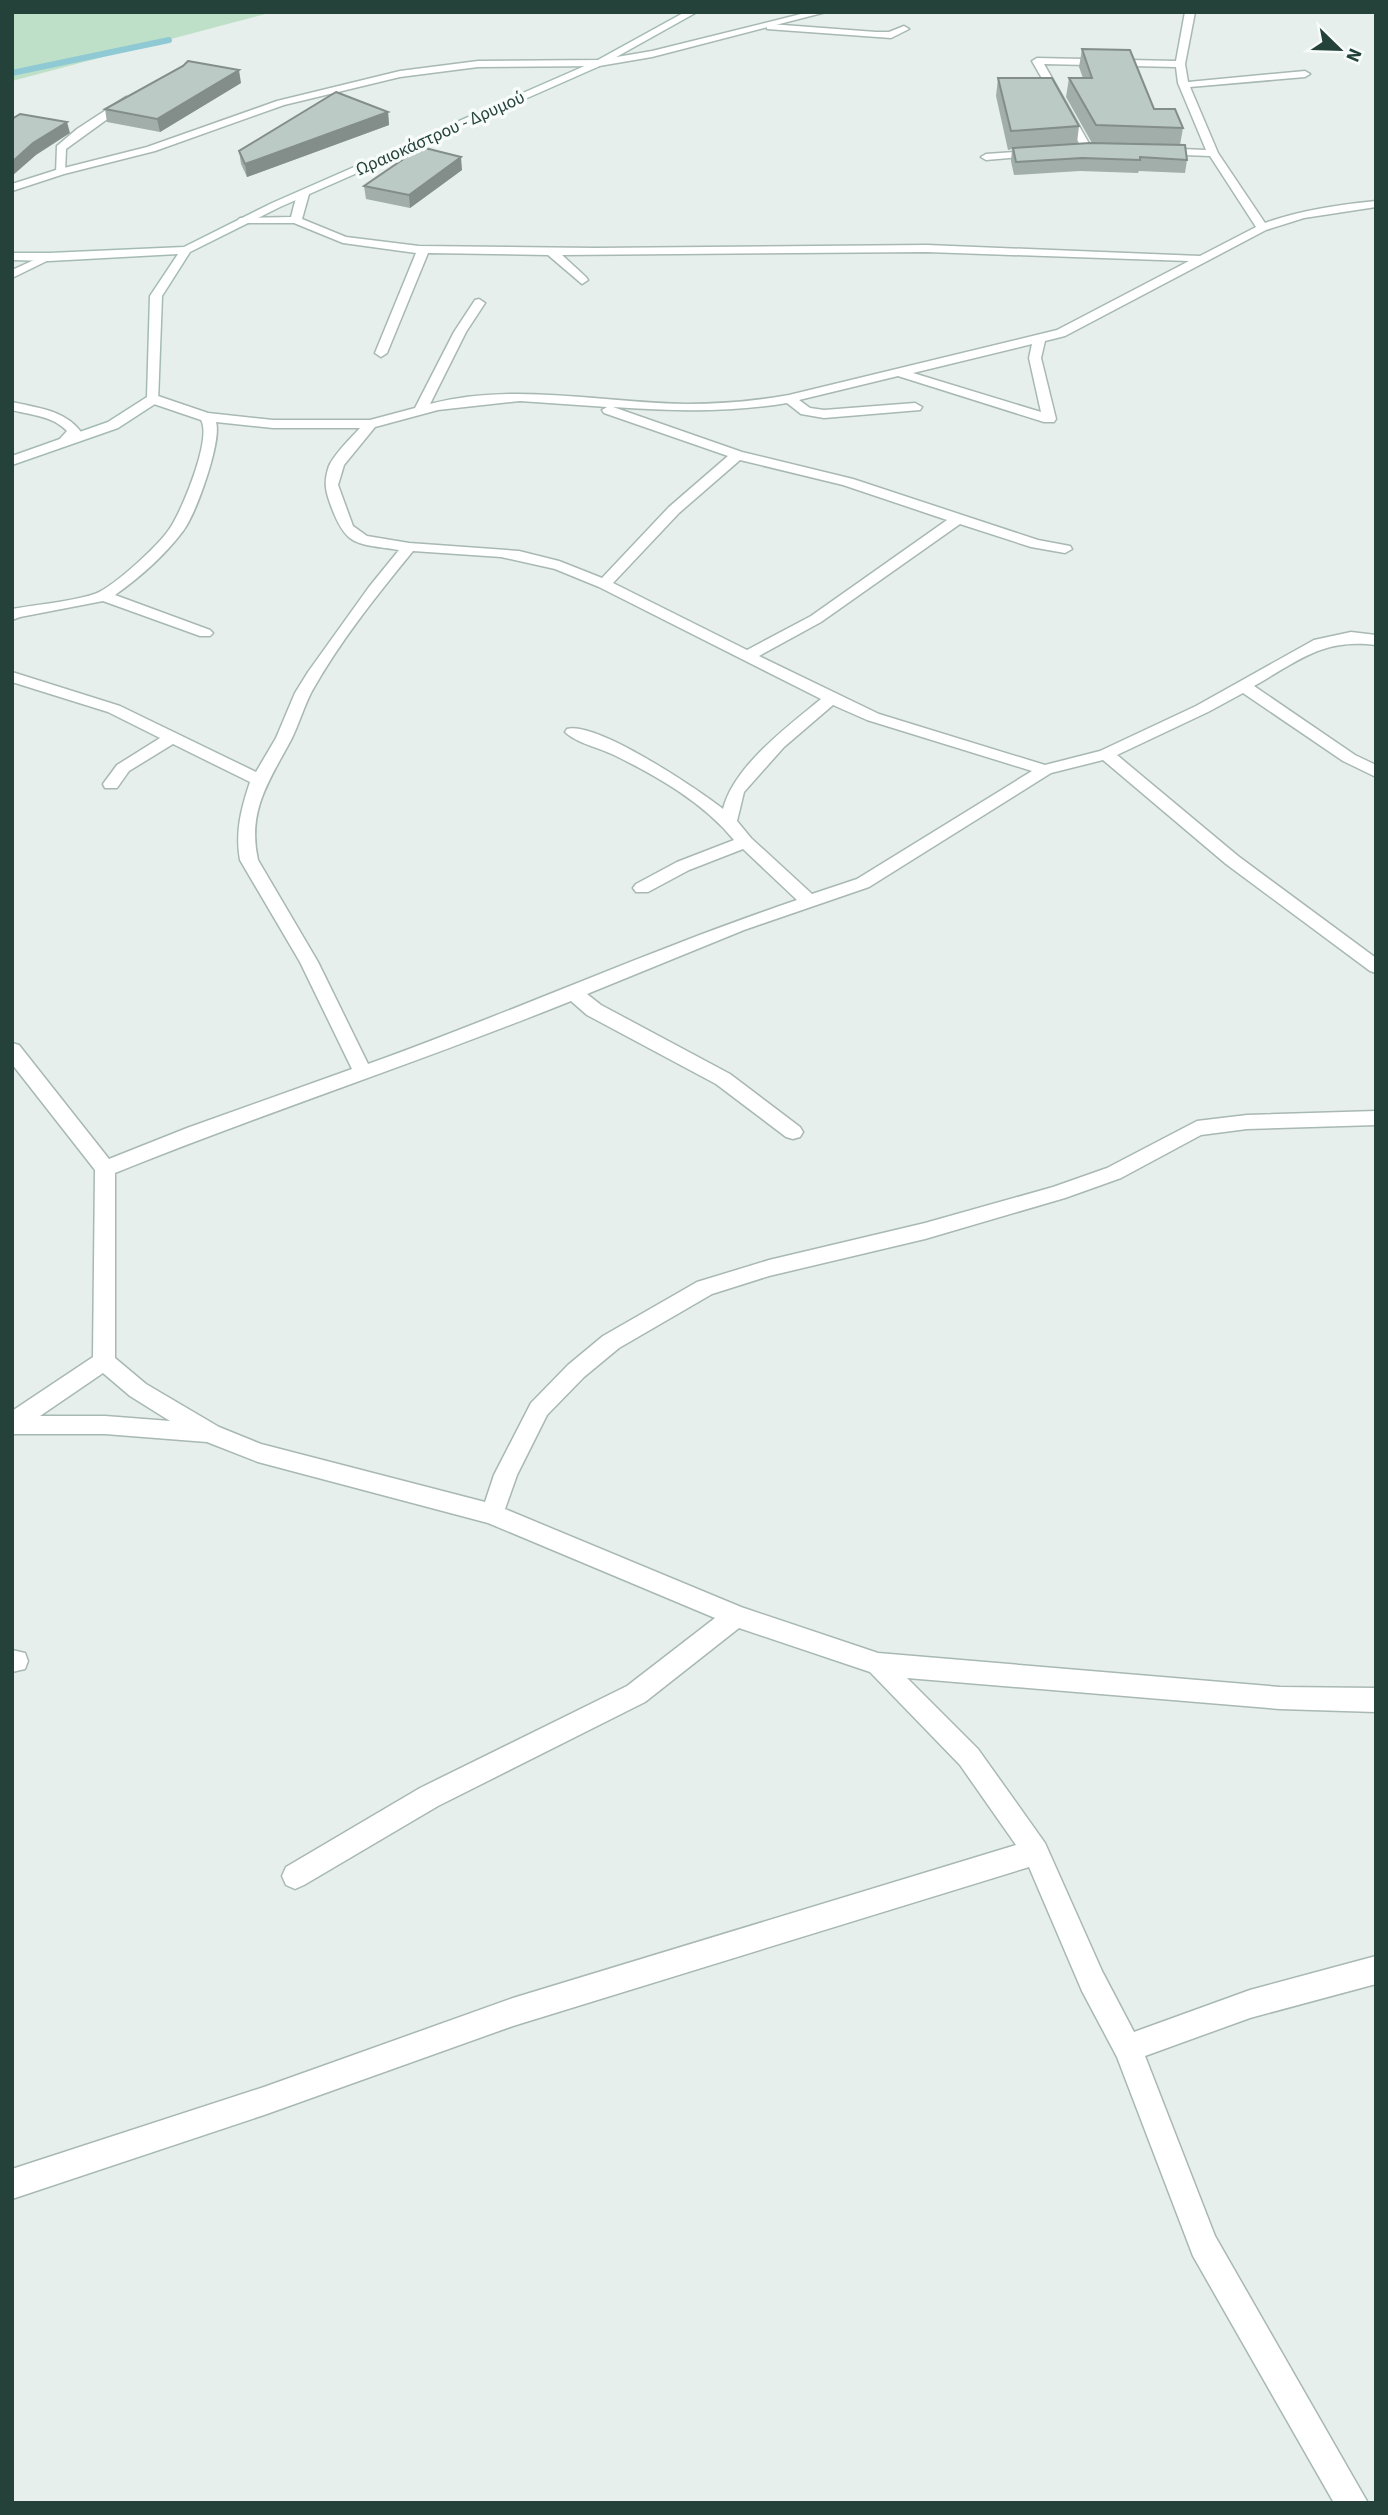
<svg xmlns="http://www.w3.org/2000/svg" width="1388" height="2515" font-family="'Source Sans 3',sans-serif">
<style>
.green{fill:#bfe0c8}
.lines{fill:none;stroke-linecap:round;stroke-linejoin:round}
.stream{stroke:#8ec9d4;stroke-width:6}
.minor-casing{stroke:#a8b8b2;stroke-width:3}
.tertiary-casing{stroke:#a8b8b2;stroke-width:3}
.secondary-casing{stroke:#a4bbb3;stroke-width:3}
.minor{fill:#fff;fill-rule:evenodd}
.tertiary{fill:#fff;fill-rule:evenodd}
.secondary{fill:#fff;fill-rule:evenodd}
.wall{fill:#a1aea9}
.shaded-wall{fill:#838d89}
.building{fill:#bbcac4;stroke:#838d89;stroke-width:2}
.labels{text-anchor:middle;stroke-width:7;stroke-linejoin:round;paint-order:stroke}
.far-street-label{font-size:18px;fill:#24423a;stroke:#f7fbf9}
</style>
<rect width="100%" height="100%" fill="#e6efeb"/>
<!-- green -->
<path class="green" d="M12,12H273L12,81Z"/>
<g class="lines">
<!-- stream -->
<path class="stream" d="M12,73L169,40"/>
<defs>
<path id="minor" d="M1185,12H1195L1185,64L1188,82L1305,71L1310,74L1305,77L1190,87L1218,153L1265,223C1300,210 1338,205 1376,201V207L1304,218L1266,230L1065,336L1045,341L1041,358L1056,419L1054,422H1044L898,376L799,400L810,408L824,410L915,403L922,407L920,410L824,418L801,414L787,403C728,413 672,411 613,407L742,452L853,479L1038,540L1070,546L1072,549L1065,553L1031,547L960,524L821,622L759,656L879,714L1045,765L1100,751L1196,706L1314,640L1351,632L1376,635V645C1323,638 1298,661 1254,686L1355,755L1376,765V777L1343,761L1243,693L1208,712L1117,755L1238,856L1376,958V973L1370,971L1226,864L1103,760L1051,773L869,887L744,930L587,994L601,1005L730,1074L800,1127L803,1132L800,1137L793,1139L786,1137L716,1084L587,1015L571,1001C420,1062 266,1112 115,1173V1358L146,1384L219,1427L261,1444L485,1502L494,1475L531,1403L568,1365L603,1336L697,1282L769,1260L925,1223L1053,1187L1107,1168L1197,1121L1247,1115L1376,1111V1125L1247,1129L1201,1135L1121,1178L1065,1198L925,1239L769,1276L712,1294L619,1348L584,1377L547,1415L517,1475L505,1509L741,1607L878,1653L1280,1687L1376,1688V1712L1280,1709L907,1678L978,1749L1045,1843L1102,1971L1134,2032L1250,1990L1376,1956V1984L1250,2018L1145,2056L1215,2236L1368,2503H1334L1193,2256L1117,2057L1082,1991L1029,1867L513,2026L264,2115L12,2199V2169L264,2087L513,1998L1016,1845L960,1765L870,1672L739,1628L645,1702L438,1806L304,1885L295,1889L286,1885L282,1876L286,1867L420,1788L627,1686L715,1618L488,1523L258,1462L207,1442L105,1434H12V1411L93,1357L95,1170L12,1064V1043L19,1045L109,1159L187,1128L352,1069L300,962L240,860C235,832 241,809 250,782L173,744L129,771L117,788H105L103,784L117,765L160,738L108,712L12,682V672L120,706L256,772L276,738L295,693L308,672L369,587L399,550C356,543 346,548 330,503C325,489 324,481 329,466C335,453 350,439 360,428H273L216,422C222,441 196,514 183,531C165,555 139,578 115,595L210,630L213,633L210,636H200L103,601L20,617L12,620V609C33,605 86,600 101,591C119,581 162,543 172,525C183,507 212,438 201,420L148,402V396H158L208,413L273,420H370L415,408L454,332L475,300L479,299L485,303L466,332L430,404C515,382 602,403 687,404C722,404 755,401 789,395L1057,330L1189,261L927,252L562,255L586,277L588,280L582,284L548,255L428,253L387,353L381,357L375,353L416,253L343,243L294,223H244L238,220L240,218L291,217L297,194L303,191L309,194L302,219L346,237L419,246L595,248L927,245L1200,256L1256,227L1210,156L1157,154L1152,151L1157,148L1206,150L1178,83L1176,67L1044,64L1091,147H1107L1112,150C1106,155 1089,155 1083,150L1032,61L1037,58L1176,61ZM1032,344L1029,358L1041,412L913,373ZM520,401L607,407L602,410L604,413L728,456L669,507L602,578L559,561L519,551L409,543L367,536L353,526L338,485L344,465L375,427L438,410ZM740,460L843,485L947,520L811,616L747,650L613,583L679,513ZM413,551L501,557L555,569L599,587L821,699C787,727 734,766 723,809C698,789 596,721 567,729L565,732C576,743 600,748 614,755C657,776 704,803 734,840L677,862L636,884L633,888L636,892H648L689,870L743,849L797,900C652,949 513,1012 368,1064L318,962L258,860C247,811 269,781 291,740C299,724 304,706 312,691C340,641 377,595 413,551ZM833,705L867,720L1032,771L857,879L812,894L751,838L737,821L744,792L784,747ZM103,1373L130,1396L170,1421L105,1416H40Z
M770,24L876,32H889L904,26L909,29L891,38L767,29V25Z
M126,97L135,99L66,149L65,172L56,174L57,146L77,129Z
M1040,150L1044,151V155L986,160L981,157L986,154Z
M45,255L55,257L12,278V270Z
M12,402C37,408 65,410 81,432L69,445H59L57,442L67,431C53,416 31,415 12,410Z
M12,1650L25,1653L28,1661L25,1669L12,1672Z"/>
<path id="tertiary" d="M809,12H826L652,57L599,66L478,67L400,77L284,105L155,151L64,174L12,191V184L56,170L147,147L277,101L400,71L478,61L599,60L652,51Z"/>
<path id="secondary" d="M685,12H697L602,65L280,207L190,252L162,296L158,402L118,428L12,465V456L108,422L147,397L150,296L178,254L49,261L12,260V253H49L184,247L272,203L596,61Z"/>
</defs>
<!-- minor casing -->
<use href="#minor" class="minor-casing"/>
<!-- tertiary casing -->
<use href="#tertiary" class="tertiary-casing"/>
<!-- secondary casing -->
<use href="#secondary" class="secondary-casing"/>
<!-- minor -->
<use href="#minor" class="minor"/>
<!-- tertiary -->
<use href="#tertiary" class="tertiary"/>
<!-- secondary -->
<use href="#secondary" class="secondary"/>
</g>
<!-- wall -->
<path class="wall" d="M1082,49L1154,109L1183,128L1180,145L1187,160L1185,173L1139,171L1138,173L1080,171L1014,175L1011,161L1012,149L1008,150L996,96L998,78L1079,126L1077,143H1092L1066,97L1069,78H1083L1079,67Z
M241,83L160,132L107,122L105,109Z
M388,112L389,125L247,177L241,164L239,151Z
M462,170L410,208L366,199L364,186Z"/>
<!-- shaded-wall -->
<path class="shaded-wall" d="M239,70L241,83L160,132L157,119Z
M388,112L389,125L247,177L245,164Z
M67,122L70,133L36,155L12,176V162L33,143Z
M461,157L462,170L410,208L409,195Z"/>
<!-- building -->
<path class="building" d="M1082,49L1130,50L1154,109H1175L1183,128L1096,125L1069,78H1092Z
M188,61L239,70L157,119L105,109L183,66Z
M998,78H1052L1079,126L1011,131Z
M336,92L388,112L245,164L239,151Z
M20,114L67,122L33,143L12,162V119Z
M1090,143L1185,145L1187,160L1140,157V160L1082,158L1016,162L1013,148Z
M421,147L461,157L409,195L364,186Z"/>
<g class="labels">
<!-- far-street labels -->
<g class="far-street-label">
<text transform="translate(440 133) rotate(-24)" y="6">Ωραιοκάστρου - Δρυμού</text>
</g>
</g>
<!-- border -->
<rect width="1388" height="2515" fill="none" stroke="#24423a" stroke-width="28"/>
<!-- north arrow -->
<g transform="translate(1339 49) rotate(113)" stroke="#f7fbf9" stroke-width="5" paint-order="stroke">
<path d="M0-5L12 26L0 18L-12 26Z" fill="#24423a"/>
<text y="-10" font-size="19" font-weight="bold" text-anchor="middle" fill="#24423a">N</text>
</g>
</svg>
